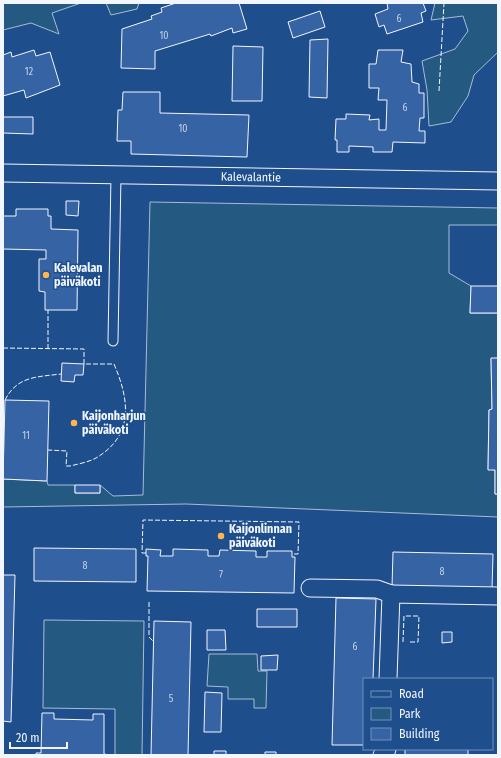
<svg xmlns="http://www.w3.org/2000/svg" width="501" height="758" font-family="'Fira Sans Condensed',sans-serif">
<style>
.green{fill:#245a82;stroke:#a8bbd7}
.building{fill:#3563a3;stroke:#f2f6ff}
.lines{fill:none;stroke-linecap:round;stroke-linejoin:round}
.lane-casing{stroke:#f2f6ff;stroke-width:11}
.street-casing{stroke:#f2f6ff;stroke-width:19}
.lane{stroke:#1f4e8c;stroke-width:9}
.street{stroke:#1f4e8c;stroke-width:17}
.fence{stroke:#f2f6ff;stroke-width:1;stroke-dasharray:5 2;stroke-linecap:butt}
.poi-dot{fill:#ffb74d;stroke:#1f4e8c;stroke-width:1.5}
.labels{text-anchor:middle;stroke-width:3;stroke-linejoin:round;paint-order:stroke}
.number-label{font-size:10px;fill:#c3d1e8}
.street-label{font-size:12px;fill:#f2f6ff;stroke:#1f4e8c}
.poi-label{font-size:12px;font-weight:bold;fill:#f2f6ff;stroke:#1f4e8c;text-anchor:start}
</style>
<rect width="100%" height="100%" fill="#1f4e8c"/>
<!-- green -->
<path class="green" d="M3,3H81L52,13L59,34L31,23L3,30Z
M106,3H139L137,9L111,15Z
M435,3H498V52L474,75L468,96L451,122L429,126L427,90L422,61L455,49L468,31L463,16L431,20Z
M150,202L498,208V225H449V273L471,286L470,313H498V358L491,359L492,409L489,410L488,469L495,470V494H498V517L186,504L3,507V462L4,479L47,481L48,485H75V493H100V485L113,496L143,495Z
M44,620L144,621L142,755H115V709L43,708Z
M209,654H257L258,671H267L266,708H254V699H228V687L207,686Z"/>
<!-- building -->
<path class="building" d="M176,3H239L247,29L233,33L232,28L211,36L210,34L155,51V69L121,68L122,29L152,19L151,16L162,12L161,8Z
M387,3H423L426,11L421,13L423,22L387,34L384,25L379,27L375,14L388,9Z
M320,11L325,27L293,38L288,22Z
M328,39L327,98L309,97L310,40Z
M233,46L263,47L262,101H232Z
M34,50L36,56L50,52L60,85L26,98L24,90L3,96V55L11,52L12,57Z
M378,50H403L401,62L411,64L412,82L419,84V93H424V118H420L419,131H425V143L393,142L392,152H373V147L349,146V152H337V140H335L336,119H346V114L370,115L369,120L379,119V130H386L387,100H378L379,88H369V64H376Z
M123,92H160V113L249,115L247,157L131,154V141H117L118,110H122Z
M3,117H33V134L3,133Z
M66,201H79L78,216L66,215Z
M16,209H48V216H51V229L78,230L77,310H45V292L39,291V259H46V250L3,249V216H16Z
M471,286H498V313H470Z
M491,358H498V494H495V470H488L489,410L492,409Z
M62,363L84,364L83,375H75L74,382L61,381Z
M5,400L49,401L47,481L3,479Z
M75,485H100V493H75Z
M34,548L136,549V582L34,581Z
M146,549L161,550L160,556H173V549L208,550V556H219L220,550L256,551V557H267V551H292V557H295L294,593L147,591L148,556H146Z
M393,552L493,554L492,589L392,587Z
M3,575H15L11,722L3,721Z
M336,598L376,599L373,679H364V745H332Z
M257,609H297V627H257Z
M154,621L191,622L188,755H151Z
M207,630H225L226,650H207Z
M442,632H452V642L442,643Z
M278,655L277,670H261V656Z
M205,692L222,693L221,732H204Z
M42,713H54V719L93,720V714H104V754L109,755H36V753H41Z
M405,749H468V755H405Z
M214,751H226V755H214Z
M265,752H276V755H265Z"/>
<g class="lines">
<defs>
<path id="lane" d="M113,341L116,175"/>
<g id="street">
<path id="s1" d="M3,173L498,181"/>
<path d="M310,588L377,589L391,594"/>
<path d="M388,679L391,594L498,596"/>
<path d="M382,755L386,752L387,749"/>
</g>
</defs>
<!-- lane casing -->
<use href="#lane" class="lane-casing"/>
<!-- street casing -->
<use href="#street" class="street-casing"/>
<!-- lane -->
<use href="#lane" class="lane"/>
<!-- street -->
<use href="#street" class="street"/>
<!-- fence -->
<path class="fence" d="M439,91L444,3
M3,348L84,349V364H114C129,399 135,435 96,458C89,462 78,464 70,466H66L67,451L48,450
M48,349V310
M5,400C17,376 37,377 61,374
M146,553H142L143,520L299,522L298,554H292
M149,602V637L154,642
M403,642L404,616H419L418,642H408"/>
</g>
<!-- markers -->
<g class="poi-dot">
<circle cx="46" cy="275" r="4"/>
<circle cx="74" cy="423" r="4"/>
<circle cx="221" cy="536" r="4"/>
</g>
<g class="labels">
<!-- number labels -->
<g class="number-label">
<text x="399" y="22">6</text>
<text x="164" y="39">10</text>
<text x="29" y="75">12</text>
<text x="405" y="111">6</text>
<text x="183" y="132">10</text>
<text x="26" y="439">11</text>
<text x="85" y="569">8</text>
<text x="442" y="575">8</text>
<text x="221" y="578">7</text>
<text x="355" y="650">6</text>
<text x="171" y="702">5</text>
</g>
<!-- street labels -->
<g class="street-label">
<text dy="4" stroke="none"><textPath href="#s1" startOffset="248">Kalevalantie</textPath></text>
</g>
<!-- poi labels -->
<g class="poi-label">
<text x="54" y="272">Kalevalan<tspan x="54" dy="14">päiväkoti</tspan></text>
<text x="82" y="420">Kaijonharjun<tspan x="82" dy="14">päiväkoti</tspan></text>
<text x="229" y="533">Kaijonlinnan<tspan x="229" dy="14">päiväkoti</tspan></text>
</g>
</g>
<!-- border -->
<rect width="501" height="758" fill="none" stroke="#f2f6ff" stroke-width="8"/>
<!-- legend -->
<rect x="363" y="678" width="130" height="72" fill="#1f4e8c" stroke="#7391ba"/>
<rect x="371" y="691" width="20" height="6" fill="#1f4e8c" stroke="#7391ba"/>
<text x="399" y="698" font-size="12" fill="#f2f6ff">Road</text>
<rect x="371" y="708" width="20" height="12" fill="#245a82" stroke="#7391ba"/>
<text x="399" y="718" font-size="12" fill="#f2f6ff">Park</text>
<rect x="371" y="728" width="20" height="12" fill="#3563a3" stroke="#7391ba"/>
<text x="399" y="738" font-size="12" fill="#f2f6ff">Building</text>
<!-- scale -->
<path d="M10 742v6h57v-6" fill="none" stroke="#f2f6ff" stroke-width="2"/>
<text x="16" y="742" font-size="12" fill="#f2f6ff" stroke="#1f4e8c" stroke-width="3" paint-order="stroke">20 m</text>
</svg>
